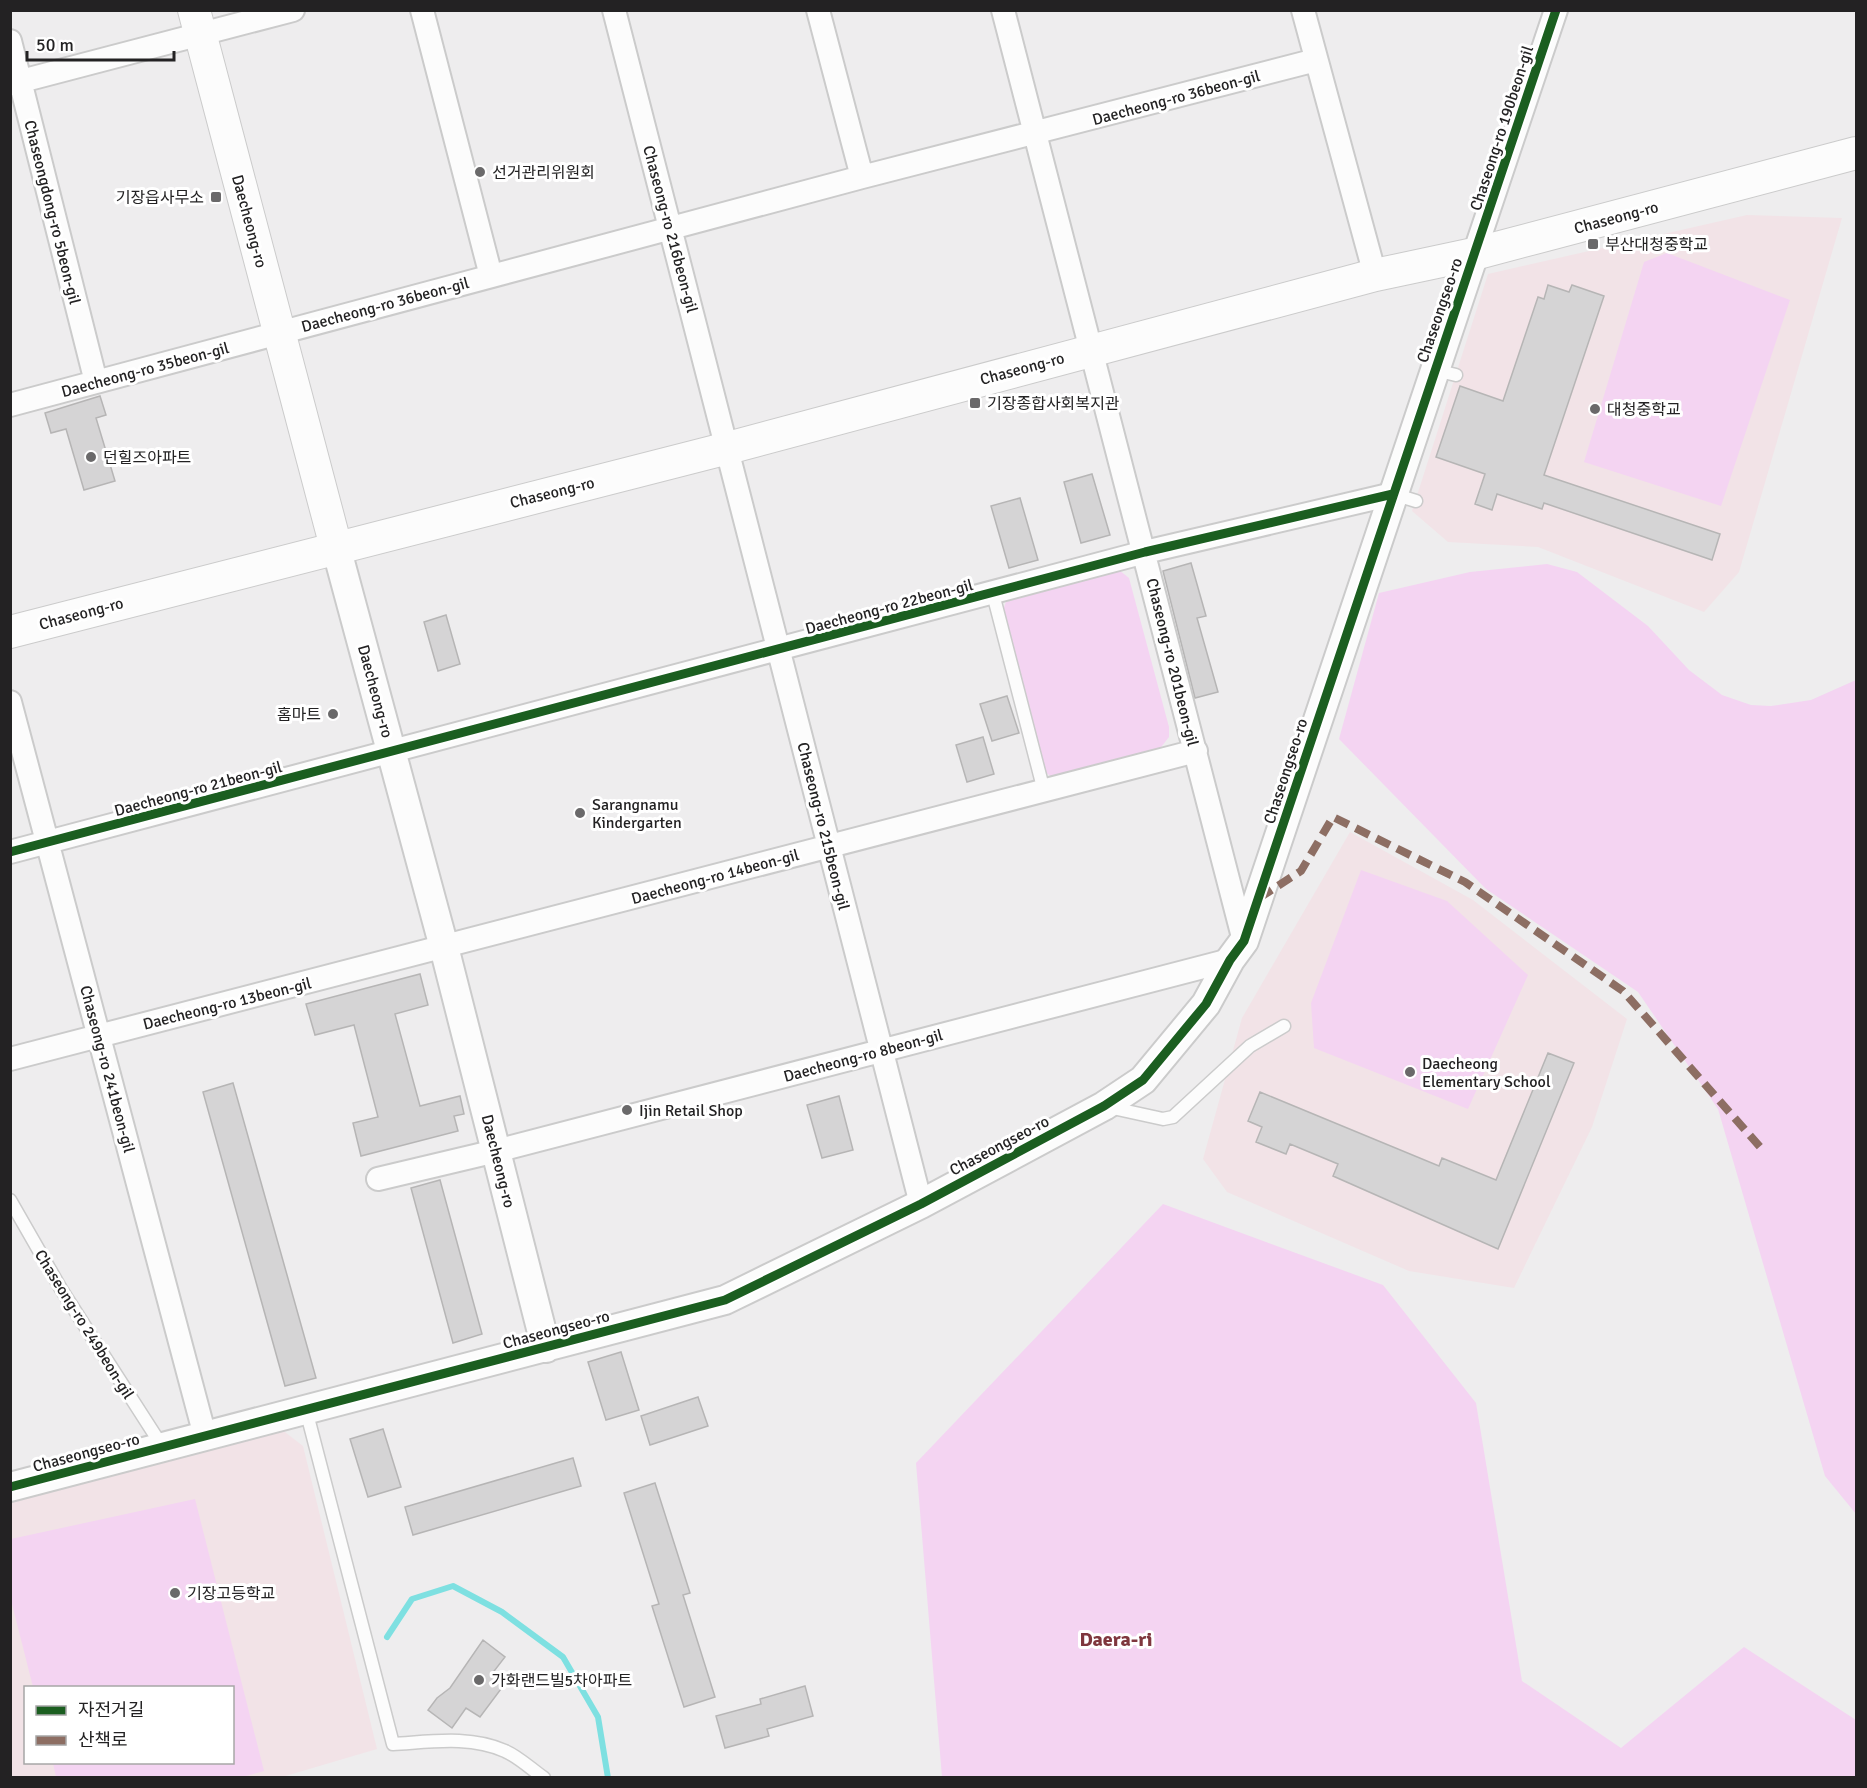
<svg xmlns="http://www.w3.org/2000/svg" width="1867" height="1788" font-family="Signika,'Noto Sans KR',sans-serif">
<style>
.education{fill:#f2e3e7;fill-rule:evenodd}
.green{fill:#f4d4f2}
.lines{fill:none;stroke-linecap:round;stroke-linejoin:round}
.stream{stroke:#7ee0e1;stroke-width:6}
.building{fill:#d5d4d5;stroke:#b6b5b5;stroke-width:1.5}
.service-casing{stroke:#cbcbcb;stroke-width:15}
.minor-casing{stroke:#cbcbcb;stroke-width:26}
.tertiary-casing{stroke:#cbcbcb;stroke-width:32}
.secondary-casing{stroke:#cbcbcb;stroke-width:34}
.service{stroke:#fcfcfc;stroke-width:12}
.minor{stroke:#fcfcfc;stroke-width:22}
.tertiary{stroke:#fcfcfc;stroke-width:28}
.secondary{stroke:#fcfcfc;stroke-width:32}
.quiet{stroke:#8d6e63;stroke-width:8;stroke-dasharray:15 8;stroke-linecap:butt}
.cycleway-casing{stroke:#fff;stroke-width:13}
.cycleway{stroke:#1b5e20;stroke-width:9}
.poi-dot{fill:#6a696a;stroke:#fff;stroke-width:2}
.labels{text-anchor:middle;stroke-width:6;stroke-linejoin:round;paint-order:stroke}
.street-label{font-size:16px;fill:#232223;stroke:#fff}
.poi-label{font-size:16px;fill:#232223;stroke:#fff;text-anchor:start}
.quarter-label{font-size:20px;font-weight:bold;fill:#7f373e;stroke:#fff}
</style>
<rect width="100%" height="100%" fill="#eeedee"/>
<!-- education -->
<path class="education" d="M1747,215L1842,218L1739,572L1704,612L1538,547L1448,542L1412,511L1488,274Z
M1350,832L1473,900L1627,1019L1592,1127L1514,1288L1409,1271L1227,1192L1203,1159L1242,1018Z
M281,1429L303,1446L377,1749L282,1777L11,1778V1499ZM26,1688H232V1762H26Z"/>
<!-- green -->
<path class="green" d="M1667,253L1790,300L1721,506L1584,462L1644,262Z
M1547,564L1577,572L1648,626L1689,670L1722,695L1751,705L1771,706L1811,700L1856,680V1514L1825,1476L1718,1109L1638,992L1486,889L1339,739L1379,593L1470,572Z
M1119,570L1129,578L1169,727V737L1158,751L1053,778L1040,768L1001,615L1006,602Z
M1361,870L1447,901L1528,975L1468,1109L1314,1048L1311,1003Z
M1163,1204L1383,1285L1476,1403L1522,1681L1621,1748L1744,1647L1856,1720V1777H942L916,1463Z
M195,1499L264,1771L239,1778L56,1777L53,1763L232,1762V1688L33,1687L11,1600V1539Z"/>
<g class="lines">
<!-- stream -->
<path class="stream" d="M387,1637L412,1599L453,1586L502,1612L563,1657L598,1717L608,1778"/>
</g>
<!-- building -->
<path class="building" d="M1548,285L1569,292L1572,285L1604,296L1544,475L1720,534L1712,560L1544,503L1542,509L1497,494L1492,510L1475,504L1485,474L1436,457L1460,386L1503,401L1538,297L1544,299Z
M100,396L106,415L96,418L115,481L84,490L66,429L51,433L45,413Z
M1092,474L1110,535L1081,543L1064,482Z
M1020,498L1038,560L1009,568L991,506Z
M1191,563L1206,616L1197,618L1218,692L1195,698L1163,571Z
M446,615L460,664L438,671L424,622Z
M1007,696L1019,733L992,741L980,704Z
M983,737L994,774L967,782L956,745Z
M420,974L428,1005L395,1014L420,1106L460,1096L464,1114L454,1116L458,1131L361,1156L353,1123L378,1117L354,1025L315,1035L306,1004Z
M1548,1053L1574,1063L1498,1249L1333,1176L1338,1164L1290,1144L1286,1154L1256,1142L1262,1127L1248,1121L1260,1092L1439,1166L1442,1158L1496,1180Z
M233,1083L316,1378L285,1386L203,1092Z
M839,1096L853,1150L822,1158L807,1105Z
M440,1180L482,1334L453,1343L411,1188Z
M621,1352L639,1410L606,1420L588,1362Z
M698,1397L708,1426L650,1445L641,1416Z
M383,1429L401,1487L368,1497L350,1439Z
M573,1458L581,1486L413,1535L405,1507Z
M655,1483L690,1593L683,1595L715,1697L684,1707L652,1606L659,1604L624,1493Z
M483,1640L505,1657L491,1675L504,1685L480,1717L466,1708L452,1728L428,1710L437,1698L450,1688Z
M805,1686L813,1716L767,1729L769,1736L725,1748L716,1716L761,1704L760,1699Z"/>
<g class="lines">
<defs>
<path id="service" d="M1435,370L1456,375
M1393,494L1416,501
M993,594L1044,791
M1108,1107L1163,1119L1173,1117L1250,1046L1284,1026
M10,1200L61,1289L162,1446
M306,1410L393,1744C429,1742 470,1735 505,1751C519,1757 531,1769 544,1778"/>
<path id="minor" d="M422,10L491,276
M614,10L921,1204
M818,10L862,177
M1003,10L1244,941
M1303,10L1375,275
M10,41L96,382
M10,84L293,10
M1474,254L1556,10
M10,405L862,177L1316,60
M10,702L205,1436
M10,852L1145,552L1393,494
M10,1059L1196,751
M378,1179L496,1151L1230,960"/>
<path id="tertiary" d="M336,547L444,947L546,1348
M10,1487L725,1300L921,1204L1104,1106L1143,1080L1206,1004L1230,960L1244,941L1474,254"/>
<path id="secondary" d="M194,10L336,547
M10,632L728,448L1375,275L1474,254L1856,153"/>
</defs>
<!-- service casing -->
<use href="#service" class="service-casing"/>
<!-- minor casing -->
<use href="#minor" class="minor-casing"/>
<!-- tertiary casing -->
<use href="#tertiary" class="tertiary-casing"/>
<!-- secondary casing -->
<use href="#secondary" class="secondary-casing"/>
<!-- service -->
<use href="#service" class="service"/>
<!-- minor -->
<use href="#minor" class="minor"/>
<!-- tertiary -->
<use href="#tertiary" class="tertiary"/>
<!-- secondary -->
<use href="#secondary" class="secondary"/>
<!-- quiet -->
<path class="quiet" d="M1259,898L1301,871L1333,817L1465,882L1623,991L1761,1148"/>
<defs>
<path id="cycleway" d="M10,852L1145,552L1393,494
M10,1487L725,1300L921,1204L1104,1106L1143,1080L1206,1004L1230,960L1244,941L1556,10"/>
</defs>
<!-- cycleway casing -->
<use href="#cycleway" class="cycleway-casing"/>
<!-- cycleway -->
<use href="#cycleway" class="cycleway"/>
</g>
<!-- markers -->
<g class="poi-dot">
<circle cx="480" cy="172" r="6"/>
<rect x="210" y="191" width="12" height="12" rx="3"/>
<rect x="1587" y="238" width="12" height="12" rx="3"/>
<rect x="969" y="397" width="12" height="12" rx="3"/>
<circle cx="1595" cy="409" r="6"/>
<circle cx="91" cy="457" r="6"/>
<circle cx="333" cy="714" r="6"/>
<circle cx="580" cy="813" r="6"/>
<circle cx="1410" cy="1072" r="6"/>
<circle cx="627" cy="1110" r="6"/>
<circle cx="175" cy="1593" r="6"/>
<circle cx="479" cy="1680" r="6"/>
</g>
<g class="labels">
<!-- street labels -->
<g class="street-label">
<text transform="translate(1176 97) rotate(-15)" y="6">Daecheong-ro 36beon-gil</text>
<text transform="translate(1501 128) rotate(-72)" y="6">Chaseong-ro 190beon-gil</text>
<text transform="translate(53 212) rotate(76)" y="6">Chaseongdong-ro 5beon-gil</text>
<text transform="translate(1616 217) rotate(-15)" y="6">Chaseong-ro</text>
<text transform="translate(250 221) rotate(75)" y="6">Daecheong-ro</text>
<text transform="translate(671 229) rotate(75)" y="6">Chaseong-ro 216beon-gil</text>
<text transform="translate(385 304) rotate(-15)" y="6">Daecheong-ro 36beon-gil</text>
<text transform="translate(1439 310) rotate(-71)" y="6">Chaseongseo-ro</text>
<text transform="translate(1022 368) rotate(-15)" y="6">Chaseong-ro</text>
<text transform="translate(145 369) rotate(-15)" y="6">Daecheong-ro 35beon-gil</text>
<text transform="translate(552 492) rotate(-14)" y="6">Chaseong-ro</text>
<text transform="translate(889 606) rotate(-15)" y="6">Daecheong-ro 22beon-gil</text>
<text transform="translate(81 613) rotate(-15)" y="6">Chaseong-ro</text>
<text transform="translate(1173 662) rotate(76)" y="6">Chaseong-ro 201beon-gil</text>
<text transform="translate(376 691) rotate(75)" y="6">Daecheong-ro</text>
<text transform="translate(1285 771) rotate(-72)" y="6">Chaseongseo-ro</text>
<text transform="translate(198 788) rotate(-15)" y="6">Daecheong-ro 21beon-gil</text>
<text transform="translate(824 826) rotate(76)" y="6">Chaseong-ro 215beon-gil</text>
<text transform="translate(715 876) rotate(-15)" y="6">Daecheong-ro 14beon-gil</text>
<text transform="translate(227 1003) rotate(-14)" y="6">Daecheong-ro 13beon-gil</text>
<text transform="translate(863 1055) rotate(-15)" y="6">Daecheong-ro 8beon-gil</text>
<text transform="translate(108 1069) rotate(75)" y="6">Chaseong-ro 241beon-gil</text>
<text transform="translate(999 1145) rotate(-28)" y="6">Chaseongseo-ro</text>
<text transform="translate(499 1161) rotate(76)" y="6">Daecheong-ro</text>
<text transform="translate(85 1324) rotate(58)" y="6">Chaseong-ro 249beon-gil</text>
<text transform="translate(556 1329) rotate(-15)" y="6">Chaseongseo-ro</text>
<text transform="translate(86 1452) rotate(-15)" y="6">Chaseongseo-ro</text>
</g>
<!-- poi labels -->
<g class="poi-label">
<text x="492" y="178">선거관리위원회</text>
<text x="204" y="203" text-anchor="end">기장읍사무소</text>
<text x="1605" y="250">부산대청중학교</text>
<text x="987" y="409">기장종합사회복지관</text>
<text x="1607" y="415">대청중학교</text>
<text x="103" y="463">던힐즈아파트</text>
<text x="321" y="720" text-anchor="end">홈마트</text>
<text x="592" y="810">Sarangnamu<tspan x="592" dy="18">Kindergarten</tspan></text>
<text x="1422" y="1069">Daecheong<tspan x="1422" dy="18">Elementary School</tspan></text>
<text x="639" y="1116">Ijin Retail Shop</text>
<text x="187" y="1599">기장고등학교</text>
<text x="491" y="1686">가화랜드빌5차아파트</text>
</g>
<!-- quarter labels -->
<g class="quarter-label">
<text x="1116" y="1646">Daera-ri</text>
</g>
</g>
<!-- border -->
<rect width="1867" height="1788" fill="none" stroke="#232223" stroke-width="24"/>
<!-- legend -->
<rect x="24" y="1686" width="210" height="78" fill="#ffffff" stroke="#a7a7a7" stroke-width="1.5"/>
<rect x="36" y="1706" width="30" height="9" fill="#1b5e20" stroke="#a7a7a7" stroke-width="1.5"/>
<text x="78" y="1716" font-size="18" fill="#232223">자전거길</text>
<rect x="36" y="1736" width="30" height="9" fill="#8d6e63" stroke="#a7a7a7" stroke-width="1.5"/>
<text x="78" y="1746" font-size="18" fill="#232223">산책로</text>
<!-- scale -->
<path d="M27 51v9h147v-9" fill="none" stroke="#232223" stroke-width="3"/>
<text x="36" y="51" font-size="18" fill="#232223" stroke="#ffffff" stroke-width="4.5" paint-order="stroke">50 m</text>
</svg>
